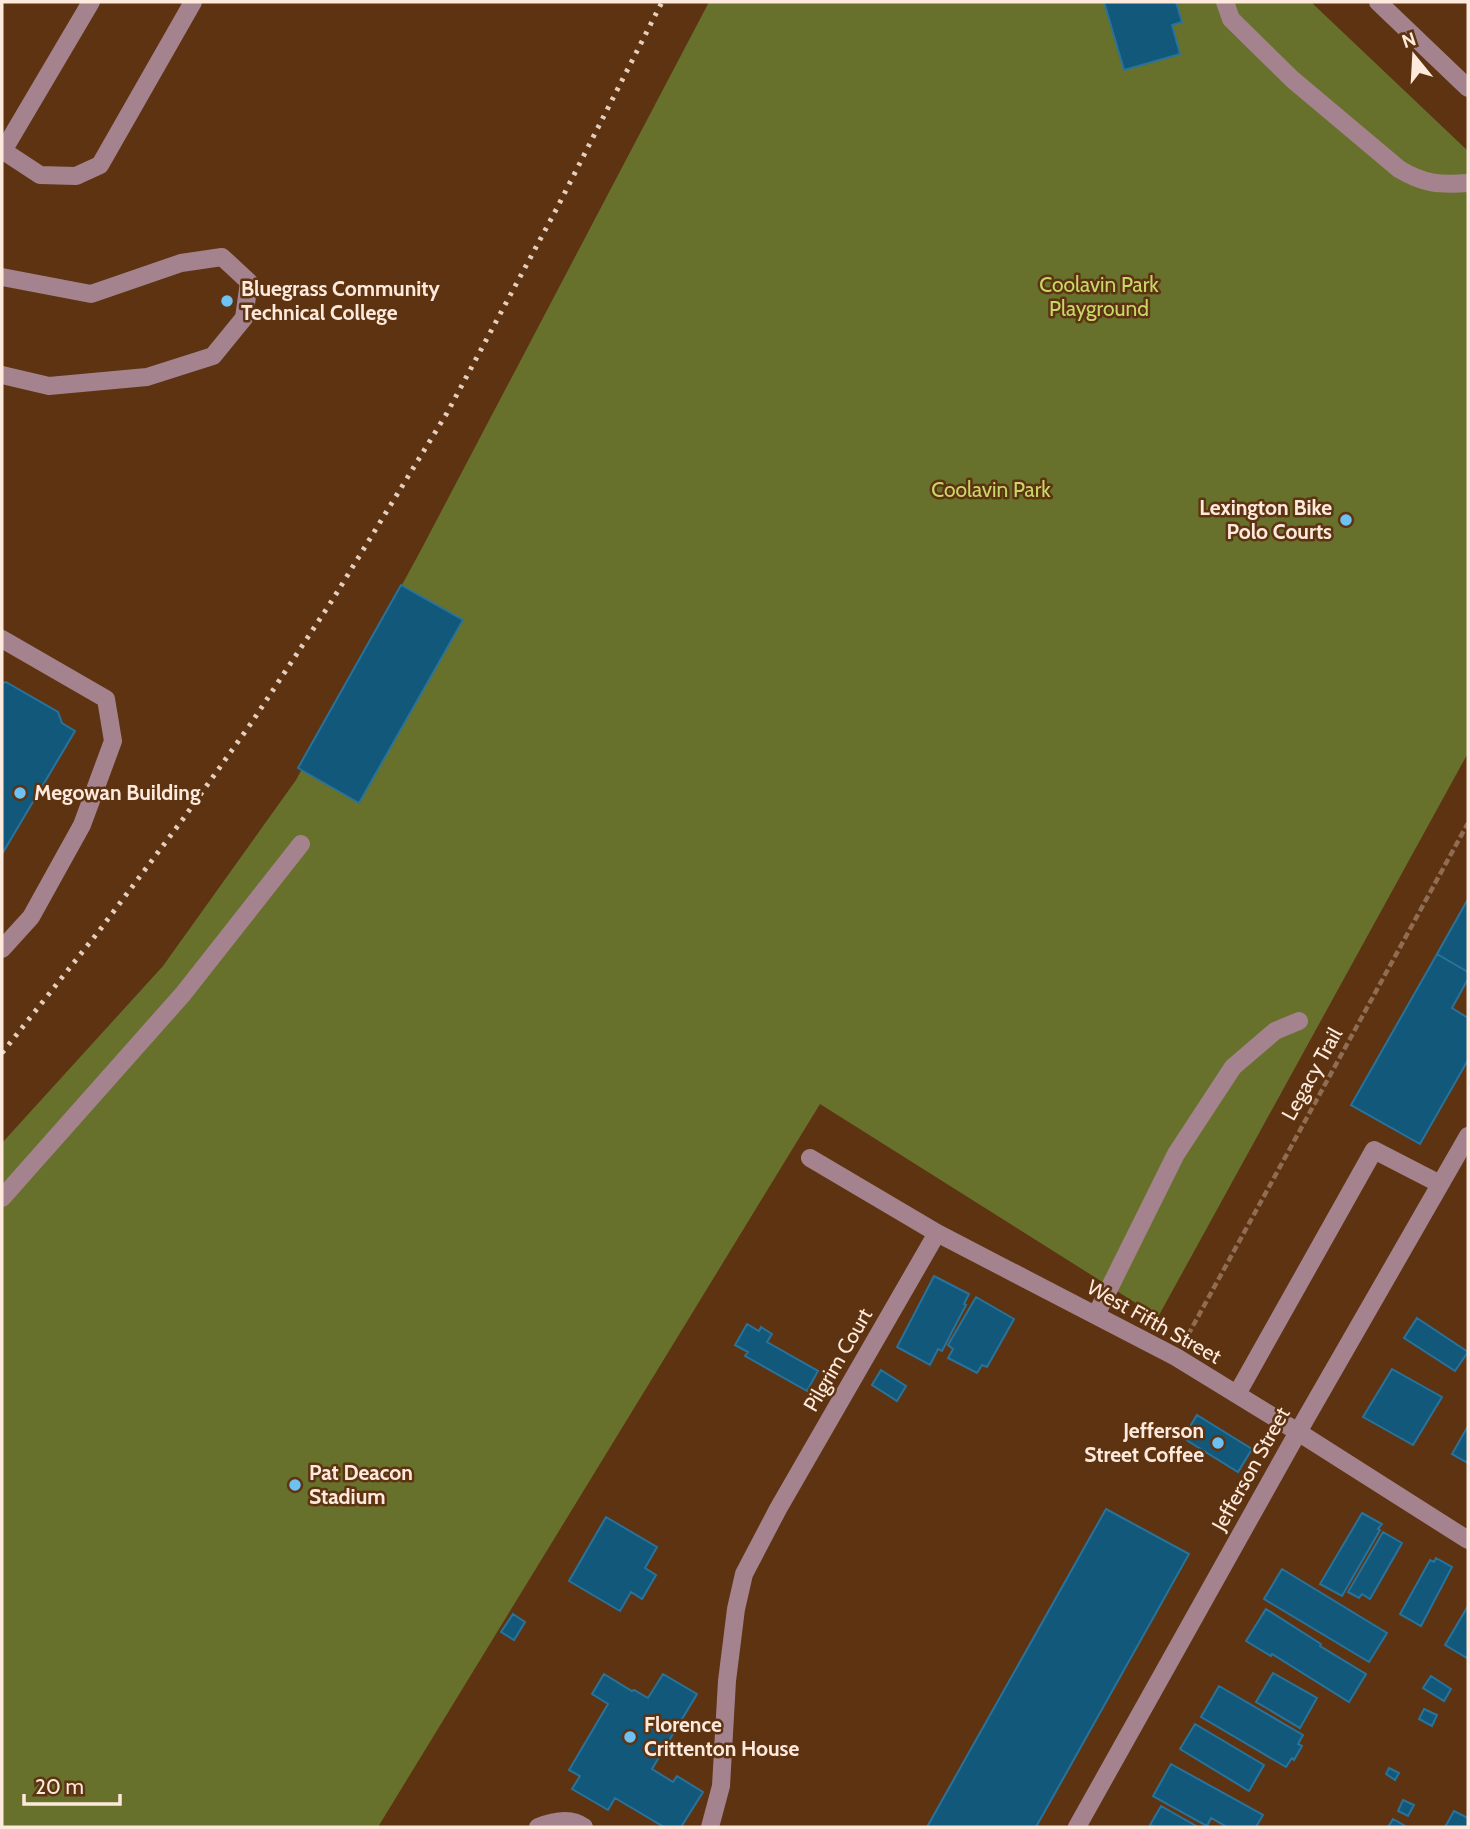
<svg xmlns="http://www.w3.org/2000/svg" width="1470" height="1829" font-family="Cabin,sans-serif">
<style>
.green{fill:#68712b}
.building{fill:#11587b;stroke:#29739b;stroke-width:2}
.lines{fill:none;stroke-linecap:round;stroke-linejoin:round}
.path{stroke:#906d52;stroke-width:4.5;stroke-dasharray:7 3.5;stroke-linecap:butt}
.minor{stroke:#a4838e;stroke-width:18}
.rail{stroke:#e6cebd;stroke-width:5;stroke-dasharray:3.5 7;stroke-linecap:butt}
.poi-dot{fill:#6ec2f3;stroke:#5d3311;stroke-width:2.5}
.labels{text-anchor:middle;stroke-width:5;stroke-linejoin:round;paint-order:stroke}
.park-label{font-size:21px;fill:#c8d867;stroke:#5d3311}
.poi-label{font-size:21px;font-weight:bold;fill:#feeadc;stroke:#5d3311;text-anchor:start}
.street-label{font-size:21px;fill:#feeadc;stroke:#5d3311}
</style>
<rect width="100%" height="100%" fill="#5d3311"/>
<!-- green -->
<path class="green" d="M709,2H1311L1468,151V753L1158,1317L820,1104L378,1827H2V1143L163,966L296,780L422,548Z"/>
<!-- building -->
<path class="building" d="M1104,2H1176L1182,22L1172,25L1180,54L1124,70Z
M401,585L463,620L359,803L298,768Z
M6,682L58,712L62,723L75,731L2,854V683Z
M1468,899V972L1437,954Z
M1437,954L1468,972V979L1452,1008L1468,1018V1060L1420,1144L1351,1105Z
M934,1276L969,1294L964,1304L966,1305L942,1351L938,1349L930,1365L897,1347Z
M976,1297L1014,1319L987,1367L982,1365L977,1373L948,1358L953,1349L948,1345Z
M1417,1318L1468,1352L1455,1371L1404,1338Z
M747,1324L759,1331L761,1327L772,1334L767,1342L818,1371L807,1391L745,1356L748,1352L735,1345Z
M1392,1369L1442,1397L1413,1445L1363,1417Z
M881,1370L906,1386L897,1401L872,1385Z
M1197,1415L1252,1449L1238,1472L1183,1438Z
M1468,1426V1463L1452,1454Z
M1106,1509L1189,1554L1036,1827H927Z
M1362,1513L1382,1524L1378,1529L1380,1530L1342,1596L1320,1584Z
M606,1517L657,1547L645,1568L656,1575L642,1599L631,1592L620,1611L569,1581Z
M1383,1532L1402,1543L1370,1599L1362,1594L1359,1598L1348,1592Z
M1436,1558L1452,1567L1421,1626L1400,1614L1430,1560L1434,1562Z
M1282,1569L1387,1633L1369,1662L1264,1599Z
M1468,1606V1657L1467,1658L1445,1645Z
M1266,1609L1321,1644L1320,1646L1366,1674L1349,1702L1272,1654L1271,1656L1246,1641Z
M513,1614L525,1622L514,1640L501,1632Z
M1273,1673L1317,1698L1300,1728L1256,1702Z
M604,1674L632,1691L634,1690L648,1698L663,1674L697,1694L652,1769L673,1782L677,1776L703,1792L681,1827H664L615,1798L608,1810L572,1789L580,1776L569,1770L608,1704L592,1694Z
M1431,1676L1451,1689L1444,1701L1423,1688Z
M1219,1686L1303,1735L1298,1744L1302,1746L1294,1760L1292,1758L1286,1767L1201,1717Z
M1424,1709L1437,1715L1432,1726L1419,1719Z
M1195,1724L1264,1765L1249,1791L1180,1749Z
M1171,1764L1263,1815L1256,1827H1227L1211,1818L1207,1826L1153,1796Z
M1389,1768L1399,1773L1395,1780L1386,1774Z
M1403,1800L1414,1805L1408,1816L1398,1811Z
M1161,1806L1198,1827H1155L1150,1825Z
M1454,1811L1468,1818V1827H1445Z
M1393,1819L1407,1827H1388Z"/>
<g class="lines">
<!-- path -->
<path class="path" d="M1188,1335L1468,823"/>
<!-- minor -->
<path class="minor" d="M1225,2L1231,19L1292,79L1399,169C1424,184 1439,185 1468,183
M1378,2L1468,88
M2,150L40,175L76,176L100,165L193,2
M3,151L91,2
M2,277L91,294L181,263L222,257L249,282L244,318L213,356L147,377L49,386L2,375
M2,639L106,699L113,741L82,825L31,917L2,949
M810,1158L937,1233L1176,1357L1298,1432L1468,1540
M2,1198L183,994L301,844
M1096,1315L1176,1154L1233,1067L1275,1031L1299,1021
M1237,1394L1374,1150L1440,1184
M538,1827C553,1821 571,1817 584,1827
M710,1827L721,1786L727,1681L736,1609L744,1574L778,1509L937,1233
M1077,1827L1298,1432L1468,1136"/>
<!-- rail -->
<path class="rail" d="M2,1053L99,931L183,819L252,722L333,599L447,413L557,208L662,2"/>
</g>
<!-- markers -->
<g class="poi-dot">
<circle cx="227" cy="301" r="7"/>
<circle cx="1346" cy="520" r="7"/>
<circle cx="20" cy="793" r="7"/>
<circle cx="1218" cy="1443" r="7"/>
<circle cx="295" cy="1485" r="7"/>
<circle cx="630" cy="1737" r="7"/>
</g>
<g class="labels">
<!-- park labels -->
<g class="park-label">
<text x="1099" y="292">Coolavin Park<tspan x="1099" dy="24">Playground</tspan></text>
<text x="991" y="497">Coolavin Park</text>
</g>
<!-- poi labels -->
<g class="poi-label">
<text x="241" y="296">Bluegrass Community<tspan x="241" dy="24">Technical College</tspan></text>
<text x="1332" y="515" text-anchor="end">Lexington Bike<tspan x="1332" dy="24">Polo Courts</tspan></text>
<text x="34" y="800">Megowan Building</text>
<text x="1204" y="1438" text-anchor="end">Jefferson<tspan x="1204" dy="24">Street Coffee</tspan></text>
<text x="309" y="1480">Pat Deacon<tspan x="309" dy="24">Stadium</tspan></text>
<text x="644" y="1732">Florence<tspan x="644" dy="24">Crittenton House</tspan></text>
</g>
<!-- street labels -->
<g class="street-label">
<text transform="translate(1312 1074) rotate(-61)" y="7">Legacy Trail</text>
<text transform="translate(1154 1322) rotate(29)" y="7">West Fifth Street</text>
<text transform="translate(838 1360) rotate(-60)" y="7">Pilgrim Court</text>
<text transform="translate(1251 1469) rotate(-61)" y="7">Jefferson Street</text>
</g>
</g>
<!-- border -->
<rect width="1470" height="1829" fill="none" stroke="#feeadc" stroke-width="7"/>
<!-- north arrow -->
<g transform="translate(1414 56) rotate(342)" stroke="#5d3311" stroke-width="5" paint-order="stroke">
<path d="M0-5L12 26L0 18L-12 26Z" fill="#feeadc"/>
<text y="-10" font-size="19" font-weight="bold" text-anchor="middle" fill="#feeadc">N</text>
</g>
<!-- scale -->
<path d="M24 1794v10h96v-10" fill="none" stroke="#feeadc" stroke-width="3.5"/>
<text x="35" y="1794" font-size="21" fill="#feeadc" stroke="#5d3311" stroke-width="5" paint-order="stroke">20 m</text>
</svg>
